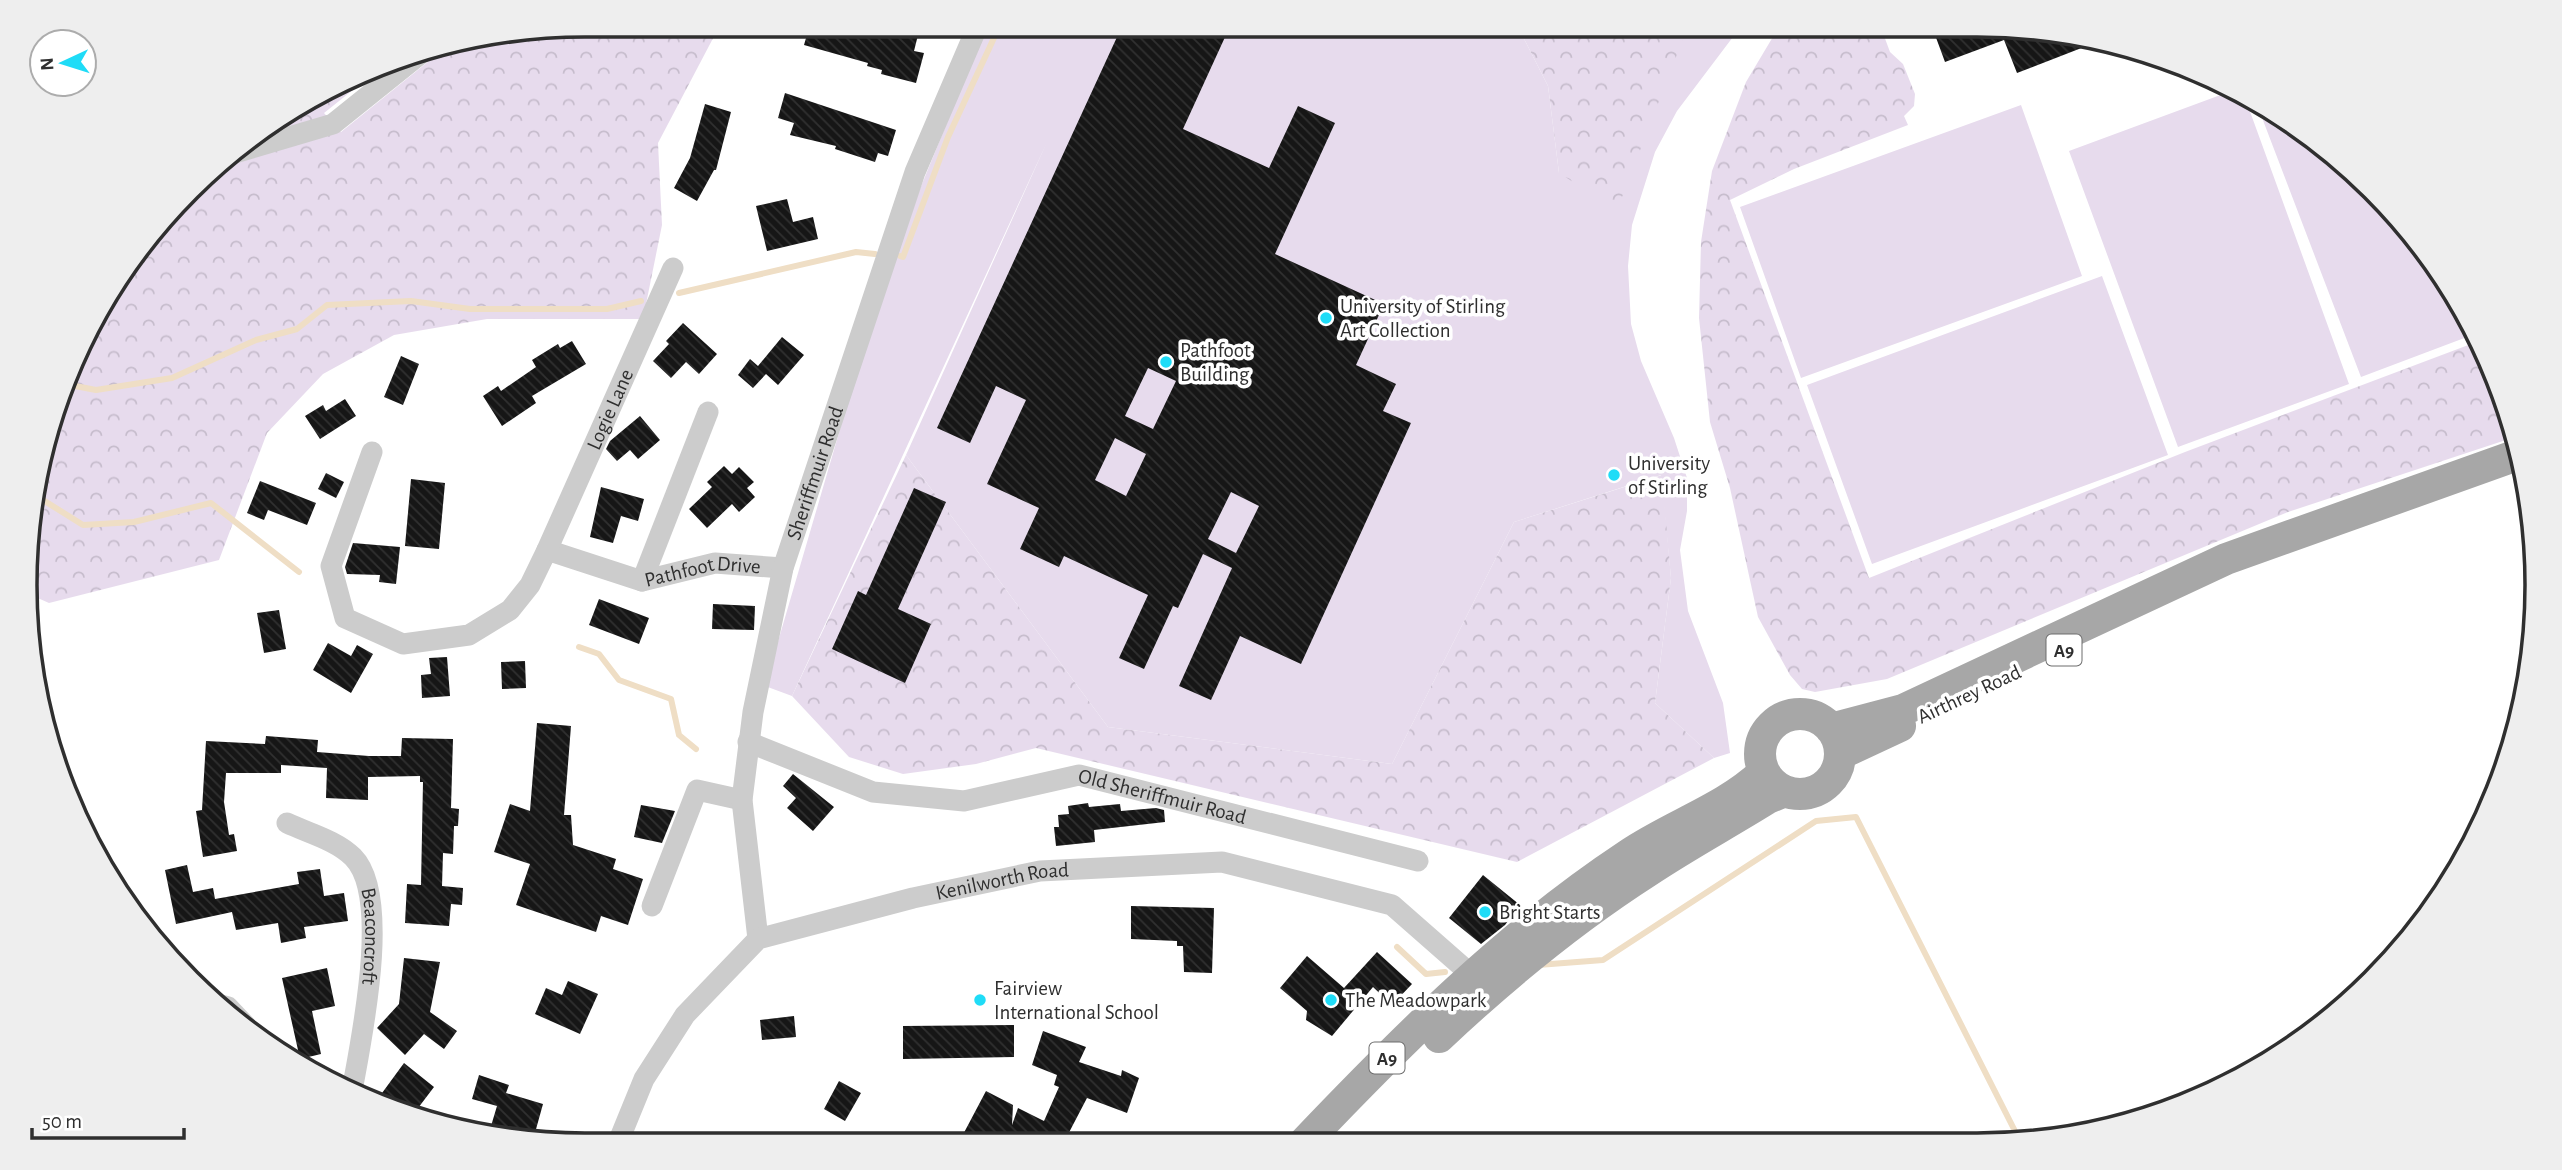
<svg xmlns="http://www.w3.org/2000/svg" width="2562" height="1170" font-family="'Alegreya Sans',sans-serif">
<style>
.green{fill:#e7dbed}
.forest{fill:url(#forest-crowns)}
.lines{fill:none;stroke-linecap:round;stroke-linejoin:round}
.stream{stroke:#efdec5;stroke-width:6}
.building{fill:url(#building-back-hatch);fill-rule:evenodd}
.street{stroke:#ccc;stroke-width:21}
.primary{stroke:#a7a7a7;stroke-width:32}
.poi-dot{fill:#1fdcf7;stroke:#fff;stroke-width:2.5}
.labels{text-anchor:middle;stroke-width:7;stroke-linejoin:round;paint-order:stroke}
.shield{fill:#fff;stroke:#6d6d6d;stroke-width:2}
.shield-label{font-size:19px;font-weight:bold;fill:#2f2f2f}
.poi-label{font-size:21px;fill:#2f2f2f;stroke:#fff;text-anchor:start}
.street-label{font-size:21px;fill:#2f2f2f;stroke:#fff}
.rim{fill:none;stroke:#2f2f2f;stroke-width:3.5}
</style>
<defs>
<pattern id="forest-crowns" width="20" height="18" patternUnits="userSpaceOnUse" patternTransform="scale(1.75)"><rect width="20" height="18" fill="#e7dbed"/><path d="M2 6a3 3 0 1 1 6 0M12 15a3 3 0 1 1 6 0" fill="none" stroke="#c6bccc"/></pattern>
<pattern id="building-back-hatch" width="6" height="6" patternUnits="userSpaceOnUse" patternTransform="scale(1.75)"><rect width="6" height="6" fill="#161616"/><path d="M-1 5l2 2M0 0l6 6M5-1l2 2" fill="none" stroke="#303030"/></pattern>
</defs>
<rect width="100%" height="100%" fill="#fff"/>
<!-- green -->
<path class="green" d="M987,25H1517L1548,86L1559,173L1686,31L1676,25H1742L1677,111L1655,152L1632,225L1628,266L1631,324L1641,361L1674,438L1687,478V511L1680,550L1688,611L1723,703L1730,753L1714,758L1655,703L1671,578L1661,475L1514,522L1392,764L1108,727L906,455L1047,142L792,696L765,686L886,272Z
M2234,90L2244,95L2349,384L2178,447L2069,151Z
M2256,102C2330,141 2393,204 2442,272C2455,290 2464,313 2475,334L2361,377Z
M2021,105L2082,276L1801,378L1740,207Z
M2102,276L2168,455L1872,564L1807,385Z"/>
<!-- forest -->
<path class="forest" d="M585,25H720L658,143L662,225L643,319H487L394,335L323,374L267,433L219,560L49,603L31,595L35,476L100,304L216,163L305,99L388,62L324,113L341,132L445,48Z
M1517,25H1676L1686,31L1617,210L1559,173L1548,86Z
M1780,25H1880L1890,52L1903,64L1915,94L1914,106L1904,116L1908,125L1794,169L1730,200L1869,578L2185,452L2479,341L2495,370L2515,437L2288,512L1887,679L1815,692L1802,689L1790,675L1758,617L1730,488L1710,422L1699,318L1701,242L1712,171L1746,82Z
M906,455L1108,727L1392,764L1514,522L1662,475L1671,578L1655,703L1714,758L1517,862L1036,748L976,764L903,774L849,757L792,696Z"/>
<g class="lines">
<!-- stream -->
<path class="stream" d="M900,256L903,257L948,137L1000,25
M679,293L856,252L875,254
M70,385L96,390L172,378L256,340L297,329L327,305L411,301L470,309H607L641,301
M35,495L83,525L134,522L211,503L299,572
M579,647L599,654L619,680L671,699L679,735L696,749
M1397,947L1426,974L1445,972
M1538,965L1603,960L1816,821L1856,817L2020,1141"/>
</g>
<!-- building -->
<path class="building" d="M810,24H855L896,35L897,30L918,35L914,51L924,53L916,83L881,74L882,70L867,66L868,63L804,45Z
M1123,24H1231L1183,129L1269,168L1298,106L1335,123L1275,254L1384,304L1356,365L1396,384L1383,411L1411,423L1301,664L1240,636L1211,700L1179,686L1232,568L1203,554L1178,608L1173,606L1144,669L1119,658L1148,595L1064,556L1059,567L1020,549L1039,508L987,484L1026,400L996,386L970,443L937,428ZM1148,368L1176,381L1153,429L1125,416ZM1115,438L1146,454L1126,496L1095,480ZM1231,492L1259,506L1236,553L1208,539Z
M1931,24H1977L2087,35L2102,40L2017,73L2004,40L1945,62Z
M785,93L896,130L888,156L878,153L875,162L835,149L836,146L790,135L794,123L778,118Z
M705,104L731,112L716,170H714L697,201L674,188L690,158Z
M787,199L793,222L813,217L818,239L767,251L756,206Z
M683,323L717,354L699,374L686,362L671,378L653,361L669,344L666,341Z
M782,337L804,355L778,385L766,374L753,388L738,375L750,359L758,366Z
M572,341L586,364L532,396L536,403L502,426L483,396L498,386L501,391L536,367L532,360L558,344L560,348Z
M401,356L419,364L403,405L384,397Z
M345,399L356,416L320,439L305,416L323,405L326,411Z
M640,416L660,440L638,459L630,450L617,461L606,449L610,441Z
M724,466L732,474L739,467L754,482L747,488L755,497L739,512L732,504L707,528L689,509L712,487L707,482Z
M326,473L344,482L336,498L318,489Z
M411,479L445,483L439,549L405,546Z
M260,481L316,503L307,525L268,510L264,520L247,513Z
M601,487L644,499L638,521L621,516L613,543L590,537Z
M914,488L946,502L898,609L931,624L905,683L832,649L858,591L866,595Z
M353,543L400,547L396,584L379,582L380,575L347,574L345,567Z
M599,599L649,618L639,644L589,625Z
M713,604L755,606L754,630L712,629Z
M279,610L286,649L264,653L257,613Z
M328,643L351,656L357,645L373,654L351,693L313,670Z
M447,657L450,696L422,698L421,675L431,674L429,658Z
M525,661L526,688L502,689L501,662Z
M537,723L571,726L564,815H571L573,845L616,859L613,869L643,879L628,925L601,916L596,932L516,905L530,864L494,852L510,804L530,811Z
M266,736L318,740L317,752L369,756H401L402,738L453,739L451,808L459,809L458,826H454L453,854L443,853L442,886L463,888L462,905L451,904L449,926L405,923L407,884L421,885L423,782H420V776L368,777V800L326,798L327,768L281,765V773H226L224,802L229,835L234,834L237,851L203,857L196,811L202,810L206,741L265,744Z
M793,774L834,807L813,831L787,808L796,798L783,786Z
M1088,803L1089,807L1120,804L1121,811L1156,808L1164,810L1165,822L1094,830L1095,842L1056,846L1054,827H1059L1058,815L1069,814L1068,806Z
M641,805L675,811L662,843L634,837Z
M187,865L193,892L213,888L215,899L299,884L297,872L320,869L324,896L344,893L348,921L304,927L306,938L281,943L278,923L236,930L232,912L176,924L165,870Z
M1483,875L1520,905L1505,925L1481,944L1449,918Z
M1131,906L1214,908L1212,973L1184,972L1183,946H1177V941L1131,939Z
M1377,952L1412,984L1392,1005L1373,987L1332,1036L1306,1020L1307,1011L1280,988L1307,956L1344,988Z
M404,958L440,962L430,1012L457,1031L444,1049L424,1034L405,1055L377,1028L399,1004Z
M327,968L335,1006L312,1011L321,1054L300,1059L282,978Z
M568,981L598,994L580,1034L535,1014L546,988L562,995Z
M794,1016L796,1037L762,1040L760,1020Z
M1014,1025V1057L903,1059V1026Z
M1043,1031L1086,1047L1079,1062L1121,1076L1122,1070L1139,1078L1127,1113L1087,1098L1063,1144H958L986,1091L1013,1105L1012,1125L1018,1108L1044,1121L1059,1087L1054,1085L1057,1075L1032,1065Z
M404,1063L434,1087L412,1116L374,1104Z
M479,1075L509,1085L506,1093L543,1104L533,1140L488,1136L497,1106L472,1099Z
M839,1081L861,1093L845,1121L824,1109Z"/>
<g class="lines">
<!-- street -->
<g class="street">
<path d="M228,155L333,124L424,51"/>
<path id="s1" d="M372,452L331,566L345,618L403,644L469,635L510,610L530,585L547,550L642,581L715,563L783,568"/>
<path id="s2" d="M547,550L673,268"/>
<path d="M642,581L708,412"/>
<path id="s3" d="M748,742L873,792L964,801L1079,775L1418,861"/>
<path id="s4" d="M287,823C308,833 336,840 353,857C392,896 361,1040 352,1091"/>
<path d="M652,906L697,790L742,800"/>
<path id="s5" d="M758,939L742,800L753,712L783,568L915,172L978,25"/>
<path d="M213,1003L228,1007L246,1026"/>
<path id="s6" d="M617,1145L644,1079L685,1015L758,939L913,898L1040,871L1222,862L1392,905L1482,984"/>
</g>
<!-- primary -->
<path class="primary" d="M1760 754a40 40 0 1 1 80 0a40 40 0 1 1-80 0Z
M1831,729L1903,710L2226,559L2520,454
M1840,754L1900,726
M1439,1037C1504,976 1573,919 1648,871C1687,845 1728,823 1768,798L1785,791
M1304,1143C1404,1038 1507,935 1628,855C1672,825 1725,809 1764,772"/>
</g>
<!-- markers -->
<g class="poi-dot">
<circle cx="1326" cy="318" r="7"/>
<circle cx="1166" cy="362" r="7"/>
<circle cx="1614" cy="475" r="7"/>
<circle cx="1485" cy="912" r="7"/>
<circle cx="980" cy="1000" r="7"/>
<circle cx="1331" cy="1000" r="7"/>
</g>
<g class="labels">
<!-- shield labels -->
<g class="shield">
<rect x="2046.5" y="634.5" width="35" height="31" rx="5"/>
<rect x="1369.5" y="1042.5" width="35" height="31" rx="5"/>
</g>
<g class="shield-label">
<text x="2064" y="657">A9</text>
<text x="1387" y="1065">A9</text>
</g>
<!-- poi labels -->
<g class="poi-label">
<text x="1340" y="313">University of Stirling<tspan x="1340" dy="24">Art Collection</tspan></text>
<text x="1180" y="357">Pathfoot<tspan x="1180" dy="24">Building</tspan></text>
<text x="1628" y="470">University<tspan x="1628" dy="24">of Stirling</tspan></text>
<text x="1499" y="919">Bright Starts</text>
<text x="994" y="995">Fairview<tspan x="994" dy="24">International School</tspan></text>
<text x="1345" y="1007">The Meadowpark</text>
</g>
<!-- street labels -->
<g class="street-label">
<text dy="7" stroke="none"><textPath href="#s2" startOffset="154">Logie Lane</textPath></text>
<text dy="7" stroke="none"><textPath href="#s5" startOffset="476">Sheriffmuir Road</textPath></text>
<text dy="7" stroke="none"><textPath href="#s1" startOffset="586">Pathfoot Drive</textPath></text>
<text transform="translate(1969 694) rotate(-25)" y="7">Airthrey Road</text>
<text dy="7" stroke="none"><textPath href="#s3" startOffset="430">Old Sheriffmuir Road</textPath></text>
<text dy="7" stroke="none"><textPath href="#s6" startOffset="504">Kenilworth Road</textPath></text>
<text dy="7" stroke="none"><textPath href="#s4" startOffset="158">Beaconcroft</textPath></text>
</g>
</g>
<!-- crop -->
<path d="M0 0H2562V1170H0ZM585 37H1977A548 548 0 0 1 2525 585V585A548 548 0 0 1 1977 1133H585A548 548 0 0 1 37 585V585A548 548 0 0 1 585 37Z" fill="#eee" fill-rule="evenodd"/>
<path class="rim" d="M585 37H1977A548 548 0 0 1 2525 585V585A548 548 0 0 1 1977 1133H585A548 548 0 0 1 37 585V585A548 548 0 0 1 585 37Z"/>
<!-- north arrow -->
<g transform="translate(63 63) rotate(266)"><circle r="33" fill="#ffffff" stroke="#acacac" stroke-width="2"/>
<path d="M0-5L12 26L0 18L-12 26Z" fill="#1fdcf7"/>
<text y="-10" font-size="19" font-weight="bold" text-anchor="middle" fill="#2f2f2f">N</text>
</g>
<!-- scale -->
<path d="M32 1128v10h152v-10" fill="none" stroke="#2f2f2f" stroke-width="3.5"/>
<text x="42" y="1128" font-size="21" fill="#2f2f2f" stroke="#ffffff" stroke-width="5" paint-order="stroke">50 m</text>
</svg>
